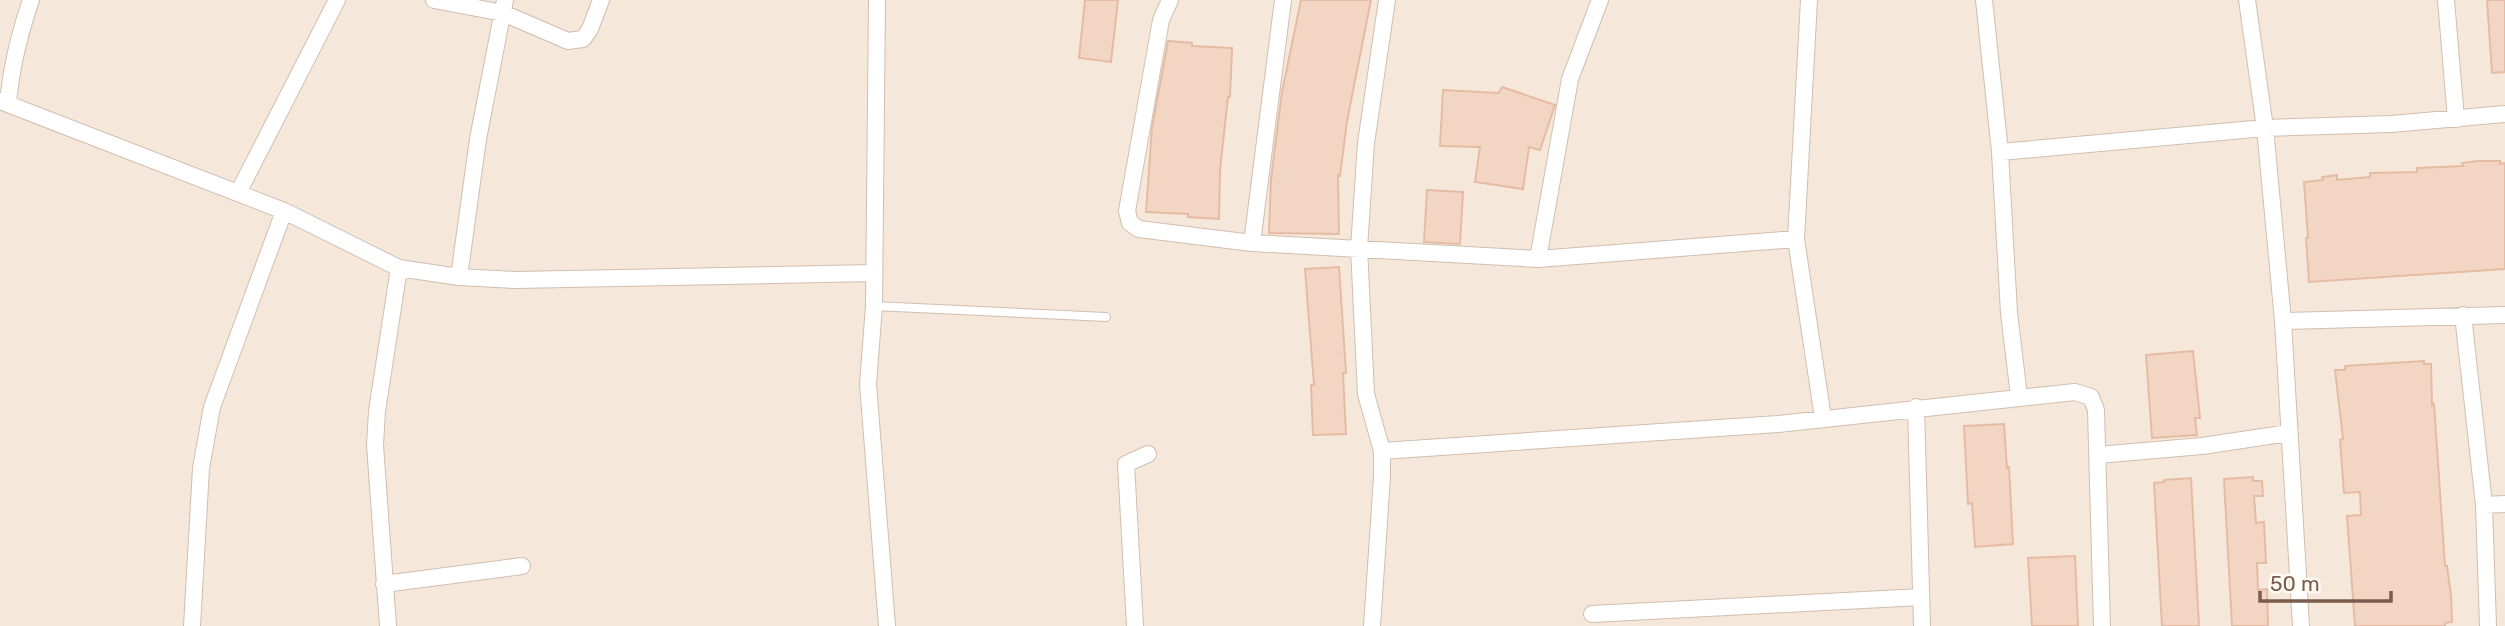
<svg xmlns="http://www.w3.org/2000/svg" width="2505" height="626" font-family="Rubik,sans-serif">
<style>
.residential{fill:#f5e8da}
.building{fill:#f3d5c3;stroke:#e6bba3;stroke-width:2}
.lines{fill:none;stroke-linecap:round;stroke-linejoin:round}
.lane-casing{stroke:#d1beb0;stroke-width:10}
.street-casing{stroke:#d1beb0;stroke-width:18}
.lane{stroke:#fff;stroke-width:8}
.street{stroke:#fff;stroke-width:16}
</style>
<rect width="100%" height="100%" fill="#fdf6ec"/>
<!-- residential -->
<path class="residential" d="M0,0H2505V626H0Z"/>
<!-- building -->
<path class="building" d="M1085,0H1118L1111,62L1079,58Z
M1301,0H1371L1347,121L1340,176L1338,175L1339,234L1269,233L1271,179L1282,92Z
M2487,0H2505V72L2492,73Z
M1168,41L1192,43V46L1232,48L1230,97H1228L1220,170L1219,219L1188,217V214L1146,212L1152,128Z
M1502,87L1555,105L1540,150L1529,147L1523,189L1475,182L1480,147L1440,146L1443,90L1499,93Z
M2477,161H2500V164L2505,163V269L2309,282L2306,238H2308L2304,182L2323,180L2322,177L2337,175V180L2370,177V173L2417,172V168L2463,166L2462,163Z
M1427,190L1463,192L1460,244L1424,242Z
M1339,267L1346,373H1343L1346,434L1313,435L1311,385H1314L1305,269Z
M2193,351L2200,418H2195L2197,435L2152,438L2146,355Z
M2424,361V364H2431L2432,405L2434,404L2445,566H2447L2451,595L2452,622L2445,623V626H2355L2347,516L2361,515L2360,492L2344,493L2340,440L2343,439L2335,370H2345V366Z
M2004,424L2007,468L2009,467L2013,544L1975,547L1972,503L1968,504L1964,426Z
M2253,477V481H2262L2263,496H2254L2256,523L2264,522L2266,563H2257L2258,590L2267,589L2268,626H2232L2224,479Z
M2191,478L2199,626H2162L2154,483L2164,482V480Z
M2075,556L2078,626H2032L2028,558Z"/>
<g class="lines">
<defs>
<path id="lane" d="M874,306L1106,317"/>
<path id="street" d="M434,0L503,13L568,41L583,39L590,29L601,0
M877,0L874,306L868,384L887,626
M1170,0L1161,20L1127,211L1130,223L1139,229L1252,243L1538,259L1796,239
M1809,0L1796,239L1823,418
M1984,0L2000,152L2009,313L2019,396
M2247,0L2265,128L2283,321L2301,626
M2446,0L2456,119
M0,101L284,211L399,268L459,277L515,280L873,273
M8,104C11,67 19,35 31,0
M2000,152L2265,128L2391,124L2505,114
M238,193L337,0
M1252,243L1283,0
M1538,259L1570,79L1600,0
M459,277L478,139L505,0
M2463,315L2484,505L2488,626
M2283,321L2505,315
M1916,407L1922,626
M1382,451L1778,424L2075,392L2091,397L2096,410L2102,626
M2098,455L2202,446L2289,433
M2484,505L2505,504
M384,584L522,566
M1592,614L1921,597
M192,626L201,468L212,407L284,211
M388,626L375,445L377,411L399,268
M1135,626L1126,464L1148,454
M1372,626L1382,477V451L1366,394L1359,248L1366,143L1387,0"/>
</defs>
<!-- lane casing -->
<use href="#lane" class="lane-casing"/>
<!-- street casing -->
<use href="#street" class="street-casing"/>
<!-- lane -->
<use href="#lane" class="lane"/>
<!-- street -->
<use href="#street" class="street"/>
</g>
<!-- scale -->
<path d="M2260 591v10h131v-10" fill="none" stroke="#7a5c4d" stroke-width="3.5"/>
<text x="2270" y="591" font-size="21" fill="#7a5c4d" stroke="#fffaf3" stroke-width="5" paint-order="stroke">50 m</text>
</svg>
